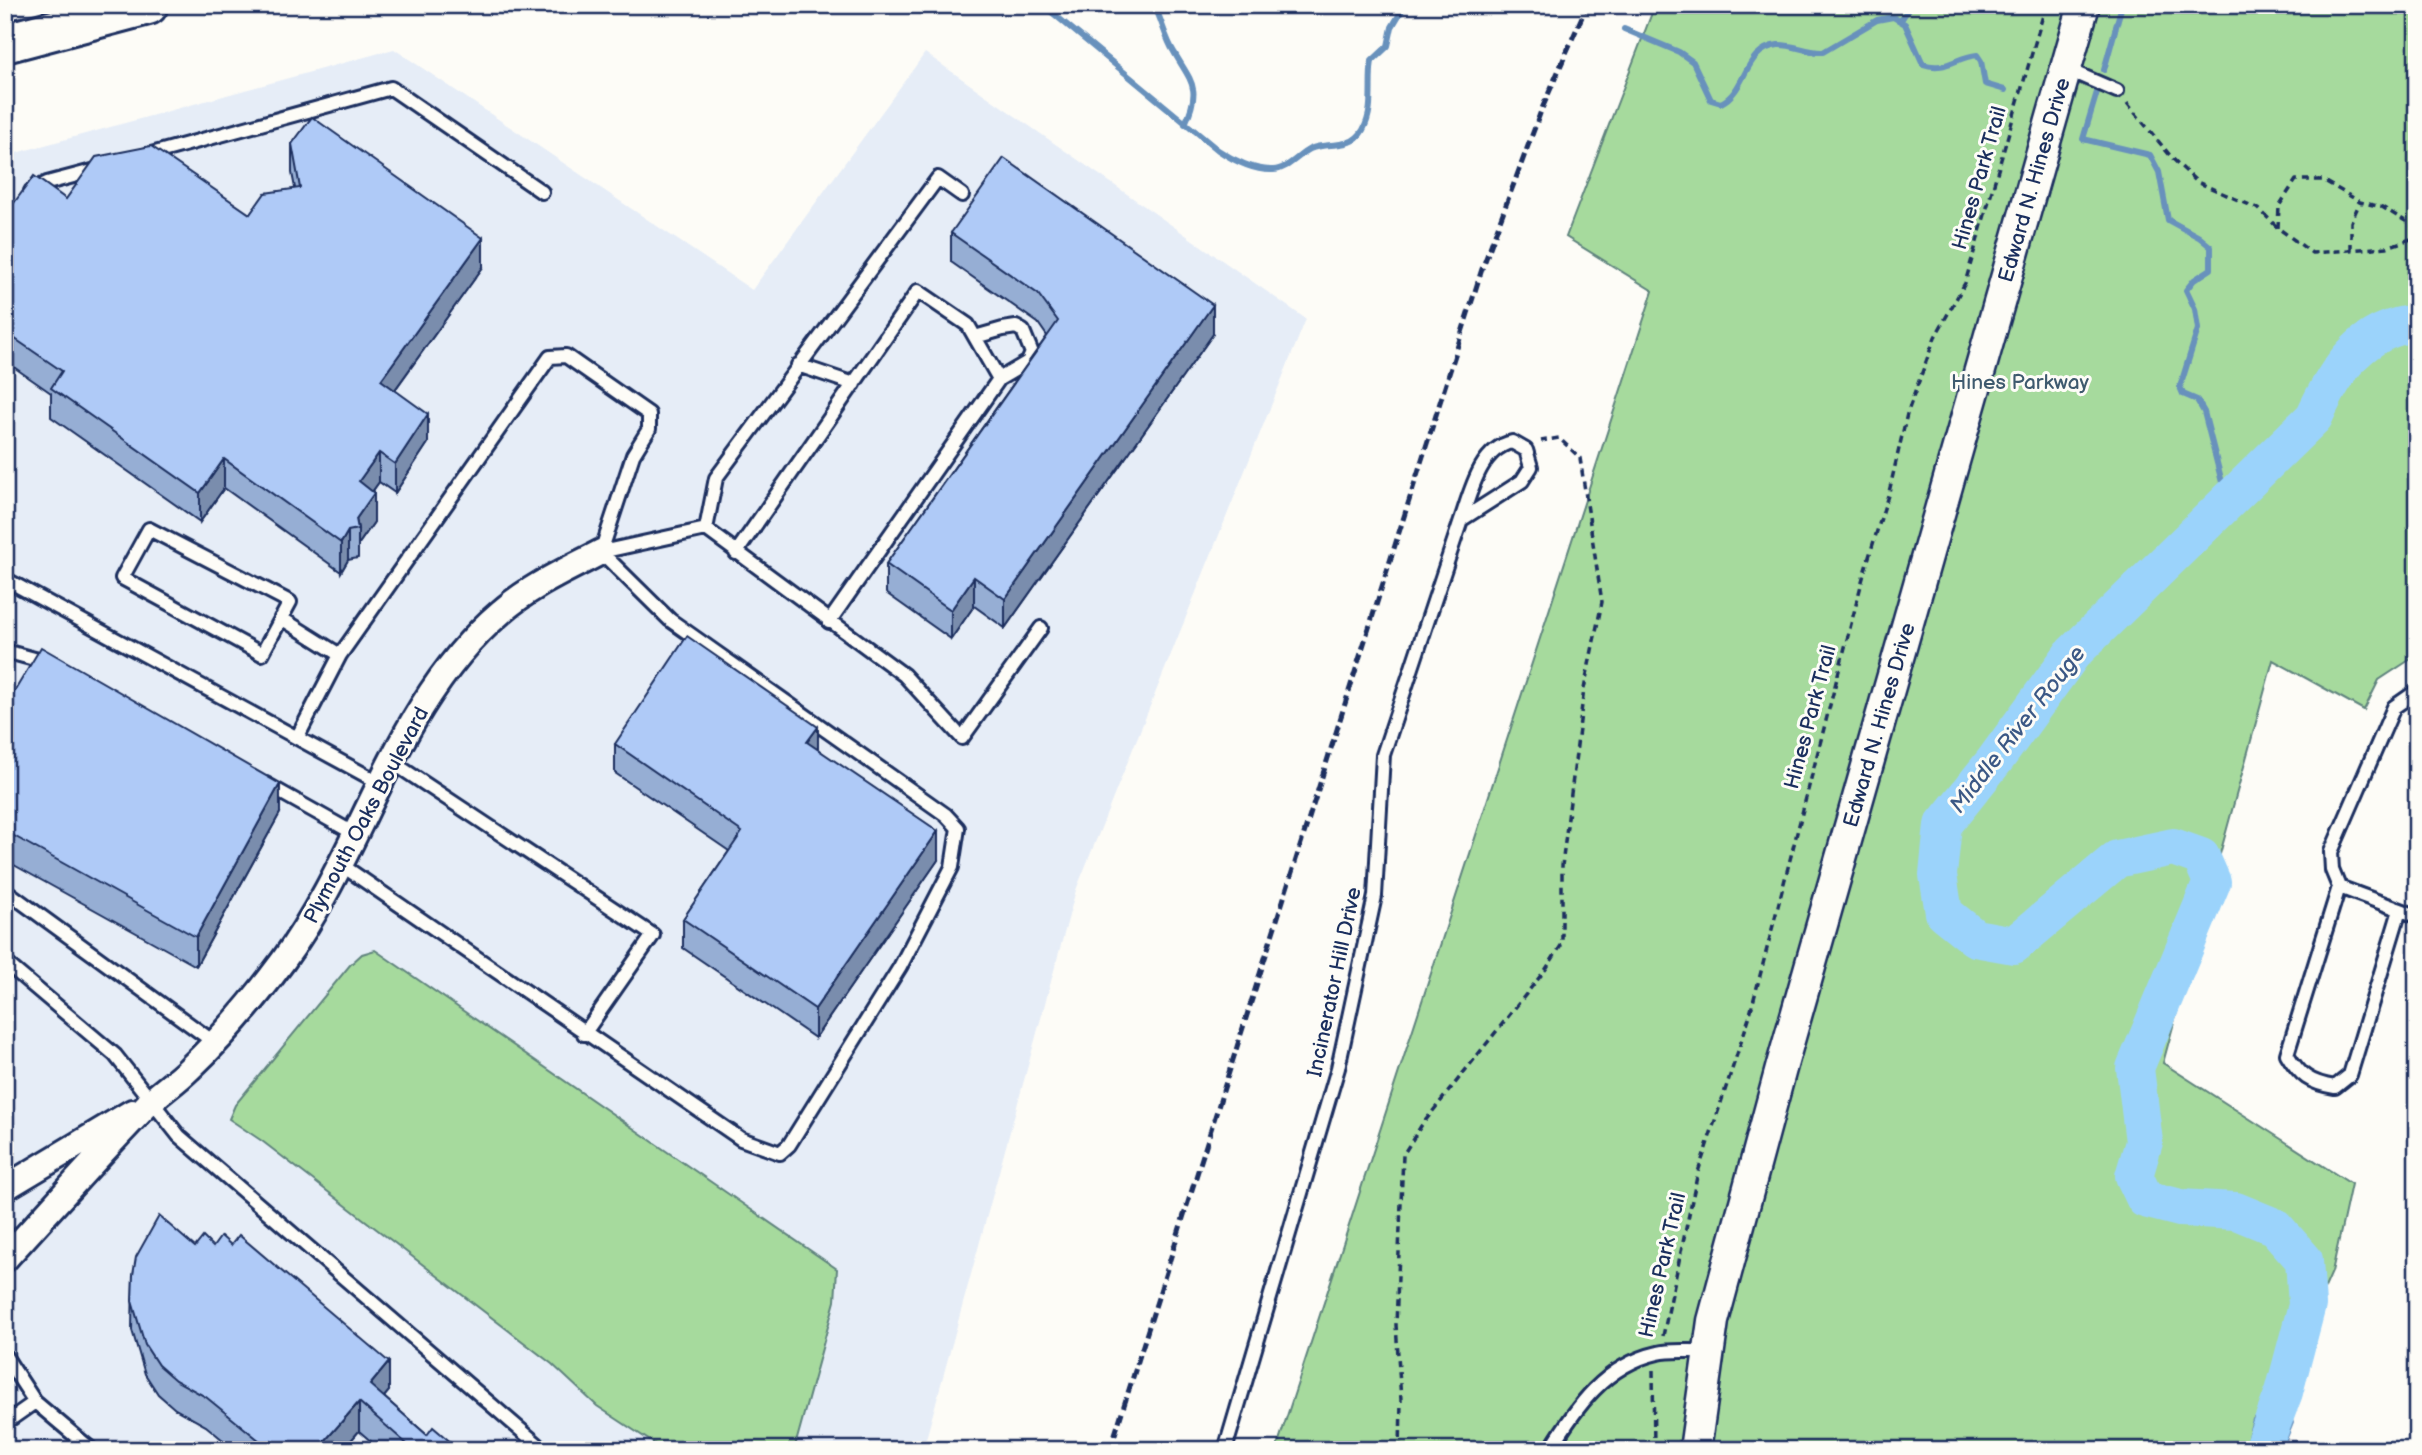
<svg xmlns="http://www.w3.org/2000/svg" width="2422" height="1455" font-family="'Balsamiq Sans',sans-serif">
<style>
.built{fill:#e6edf7}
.green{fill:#a6da9d;stroke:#60847e;stroke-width:2}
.water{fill:#9bd3fb;stroke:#6891bc;stroke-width:2}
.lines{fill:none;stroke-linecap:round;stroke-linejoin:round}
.stream{stroke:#6891bc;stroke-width:6}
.river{stroke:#9bd3fb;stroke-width:38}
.service-casing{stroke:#1b2f5e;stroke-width:18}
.minor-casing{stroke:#1b2f5e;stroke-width:30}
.tertiary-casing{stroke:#1b2f5e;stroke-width:35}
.motorway-casing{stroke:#1b2f5e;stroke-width:44}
.path{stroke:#1b2f5e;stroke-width:3.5;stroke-dasharray:7 5;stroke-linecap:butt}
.service{stroke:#fdfcf7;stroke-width:12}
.minor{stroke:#fdfcf7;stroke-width:24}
.tertiary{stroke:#fdfcf7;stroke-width:30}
.motorway{stroke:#fdfcf7;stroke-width:38}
.rail{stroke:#1b2f5e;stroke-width:5;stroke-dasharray:10 5;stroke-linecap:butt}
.wall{fill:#96aed4;stroke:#1b2f5e;stroke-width:2}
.shaded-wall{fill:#7a8dad;stroke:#1b2f5e;stroke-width:2}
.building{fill:#afcaf7;stroke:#1b2f5e;stroke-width:2}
.labels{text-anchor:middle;stroke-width:6;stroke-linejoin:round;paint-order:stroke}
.street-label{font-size:21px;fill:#1b2f5e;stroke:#fdfcf7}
.park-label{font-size:21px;fill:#3e5a6e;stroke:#fdfcf7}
.water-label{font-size:23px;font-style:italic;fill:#3b5885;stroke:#fdfcf7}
</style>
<rect width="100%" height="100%" fill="#fdfcf7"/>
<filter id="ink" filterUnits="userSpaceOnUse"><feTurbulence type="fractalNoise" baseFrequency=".0143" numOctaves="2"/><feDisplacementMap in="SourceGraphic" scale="14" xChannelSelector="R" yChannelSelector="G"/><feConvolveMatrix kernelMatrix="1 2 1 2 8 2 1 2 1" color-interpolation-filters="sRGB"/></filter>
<g filter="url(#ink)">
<!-- built -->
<path class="built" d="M394,49L752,290L925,53L1306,319L1076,890L923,1450H5V156Z"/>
<!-- green -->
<path class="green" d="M1655,5H2417V655L2379,680L2364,710L2273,660L2163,1063L2351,1184L2332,1272L2253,1450H1276L1653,291L1566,237Z
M375,950L837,1269L835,1301L794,1450H664L597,1406L552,1364L262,1141L229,1119L235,1105L350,965L362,954Z"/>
<!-- water -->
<path class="water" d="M2284,1392L2293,1423L2282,1450H2244L2253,1419Z"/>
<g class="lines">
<!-- stream -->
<path class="stream" d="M1043,5L1218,150C1233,160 1255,171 1273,170C1287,170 1298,155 1310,149C1328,141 1351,151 1363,130C1375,108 1368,84 1372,61L1388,46L1392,27L1405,5
M1154,5C1162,20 1165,38 1174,52C1191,82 1202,87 1185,124
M1901,20L1911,5
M1624,29L1679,52L1693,62L1711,100L1721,103C1747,91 1743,49 1778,45C1793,44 1808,53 1823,52L1877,20L1893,17L1905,24L1923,64C1945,72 1956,57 1977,55L1981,61L1985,84L2005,90
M2104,70L2122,5
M2097,92L2083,139L2150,155L2159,172L2168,220L2199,237L2211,247V269L2194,280L2186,290L2195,309L2198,329L2180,387L2183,394L2197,400L2204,412L2227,502"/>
<!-- river -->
<path class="river" d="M2262,1450L2284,1392L2307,1305L2304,1260L2275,1227L2236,1211L2180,1208L2145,1199L2134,1176L2144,1142L2135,1068L2212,882L2201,857L2173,847L2117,859L2014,945L1975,938L1944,913L1938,875L1943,825L1995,760L2072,654L2314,417C2336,369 2361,329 2417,323"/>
<defs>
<path id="service" d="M2066,69L2117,91
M144,156L391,88L542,192
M31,191L47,183L100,169
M798,365L854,384
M149,529L290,602L262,654L122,578Z
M706,529L716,478L938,178L962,195
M601,552L706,529L904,675L962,738L1041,628
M736,553L918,291L968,325L999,379
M5,579L380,783
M281,618L340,655
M829,622L999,379L1028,362L1032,353L1023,331L1016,327L1003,329L975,337
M5,651L49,663
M297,738L340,655L550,357L566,356L649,414V429L633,455L601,552
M392,762L653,935L584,1034
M266,784L355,834
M340,864L741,1139L780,1153L789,1145L900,967L952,867L958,828L946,815L670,620L601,552
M2339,887L2332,870L2331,852L2394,707L2417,691
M5,890L215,1043
M2400,910L2350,1075L2335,1087C2310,1083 2300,1076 2287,1054L2339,887L2417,916
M5,962L115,1055L179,1136L544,1450
M5,1356L35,1402L5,1423
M35,1402L92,1450
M1225,1450L1338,1068L1375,896L1383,755L1461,520C1471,491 1480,449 1512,442L1526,450L1531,467L1522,481L1461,520
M1550,1450C1576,1407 1605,1365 1658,1353C1673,1349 1692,1352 1707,1351"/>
<path id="minor" d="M5,1188L132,1112
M5,1259C53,1207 100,1153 149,1103C162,1091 177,1081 189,1069C224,1036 255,999 283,961C364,850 394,703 501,612C530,586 567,570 601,552"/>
<path id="tertiary" d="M1695,1450L1713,1321L1782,1065L2084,5"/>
<path id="motorway" d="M5,43L148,5"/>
</defs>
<!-- service casing -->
<use href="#service" class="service-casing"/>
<!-- minor casing -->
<use href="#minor" class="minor-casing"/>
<!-- tertiary casing -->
<use href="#tertiary" class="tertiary-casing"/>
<!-- motorway casing -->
<use href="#motorway" class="motorway-casing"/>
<!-- path -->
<path class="path" d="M2127,103L2173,159L2197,182L2259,209L2278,228L2312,253L2387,247L2417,237
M2278,228L2279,206L2296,180H2323L2360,202L2382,207L2417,228
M2351,250V222L2360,202
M1663,1336L1698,1172L1749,1018L1865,570L1889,492L1907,414L1935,337L1965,283L2046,5
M1653,1370L1654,1450
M1400,1450L1401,1400L1396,1325L1403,1155L1421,1126L1546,969L1562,944V866L1584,689L1602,602L1580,458L1559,438L1541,441"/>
<!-- service -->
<use href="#service" class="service"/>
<!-- minor -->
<use href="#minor" class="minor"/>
<!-- tertiary -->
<use href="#tertiary" class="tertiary"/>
<!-- motorway -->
<use href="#motorway" class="motorway"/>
<!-- rail -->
<path class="rail" d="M1110,1450L1482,269L1541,111L1587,5"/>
</g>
<!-- wall -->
<path class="wall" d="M292,144L483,267L395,390L428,443L395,493L379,482L372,492L374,522L358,545V558L348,560L341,572L224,488L200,522L51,417V393L5,361V215L66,199L250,214L295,188L292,173Z
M951,233L1213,334L1005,628L974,606L951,639L886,593V564L1047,336L1038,323L951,262Z
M5,707L280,813L196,966L5,860Z
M615,744L818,749L938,860L815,1038L683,948V919L729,851L615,773Z
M2417,811V867H2416Z
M195,1247H213L389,1391L384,1397L427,1435L460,1450H381L359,1431L343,1450H235L206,1426L175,1409L158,1394L145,1374L132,1330L133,1275Z"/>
<!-- shaded-wall -->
<path class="shaded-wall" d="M483,238V267L381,409V380Z
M1213,305V334L1005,628V599Z
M428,414V443L395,493V464Z
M379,453V482L359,510V481Z
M224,459V488L200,522V493Z
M374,493V522L358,545V529L356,519Z
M348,531V560L341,572V543Z
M974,577V606L951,639V610Z
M818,727V756L807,742Z
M280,784V813L196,966V937Z
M938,831V860L815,1038V1009Z
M389,1362V1391L371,1412L370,1385Z
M359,1402V1431L343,1450H317Z"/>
<!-- building -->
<path class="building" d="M312,117L483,238L381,380L428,414L395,464L379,453L359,481L374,493L356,519L358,529L348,531L341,543L224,459L200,493L51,388L62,371L5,332V215L34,176L66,199L96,157L151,146L250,214L265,193L300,188L292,144Z
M1004,158L1213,305L1005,599L974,577L951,610L886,564L1058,321L1038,294L951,233Z
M687,636L818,727L807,742L938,831L815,1009L683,919L742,832L615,744Z
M41,647L280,784L196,937L5,831V707Z
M159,1216L195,1247L203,1237L213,1247L221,1236L231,1245L239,1235L389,1362L370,1385L427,1435L433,1427L460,1450H402L407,1444L359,1402L317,1450H271L206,1397L175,1380L158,1365L145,1345L132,1301L133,1275L136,1257Z"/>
</g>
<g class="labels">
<!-- street labels -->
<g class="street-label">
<text transform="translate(1979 178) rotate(-74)" y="7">Hines Park Trail</text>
<text transform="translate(2034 180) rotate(-74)" y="7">Edward N. Hines Drive</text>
<text transform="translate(1810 717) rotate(-75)" y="7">Hines Park Trail</text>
<text transform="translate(1879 725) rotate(-74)" y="7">Edward N. Hines Drive</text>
<text transform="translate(366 815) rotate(-62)" y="7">Plymouth Oaks Boulevard</text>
<text transform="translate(1334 982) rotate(-78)" y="7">Incinerator Hill Drive</text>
<text transform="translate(1662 1265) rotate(-77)" y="7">Hines Park Trail</text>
</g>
<!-- park labels -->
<g class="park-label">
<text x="2020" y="389">Hines Parkway</text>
</g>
<!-- water labels -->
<g class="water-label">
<text transform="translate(2017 729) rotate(-52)" y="8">Middle River Rouge</text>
</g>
</g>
<!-- margin -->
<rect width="2422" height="1455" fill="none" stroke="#fdfcf7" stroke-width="28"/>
<rect x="14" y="14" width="2394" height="1427" fill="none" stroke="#1b2f5e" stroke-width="2.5" filter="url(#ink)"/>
</svg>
